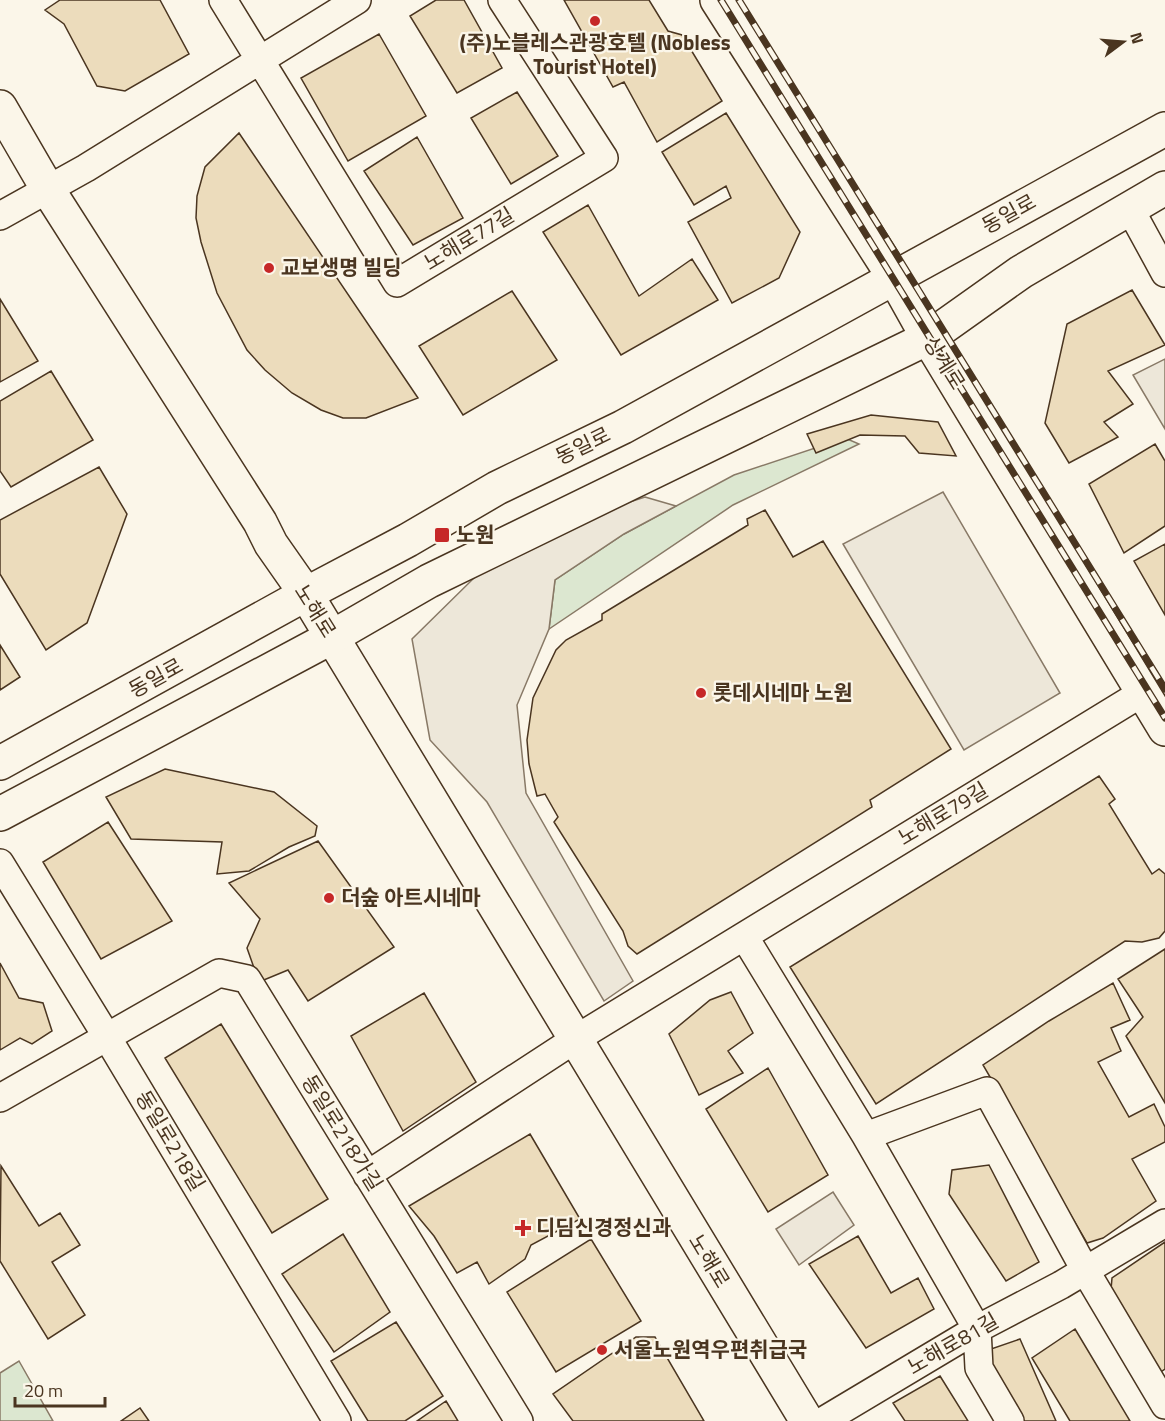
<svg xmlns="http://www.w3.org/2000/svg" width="1165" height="1421" font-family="'Titillium Web','Noto Sans KR',sans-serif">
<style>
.green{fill:#dce7d0;stroke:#887966;stroke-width:1.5}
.parking{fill:#ede7d9;stroke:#887966;stroke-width:1.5}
.building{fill:#ecdcbc;stroke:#4a3520;stroke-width:1.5}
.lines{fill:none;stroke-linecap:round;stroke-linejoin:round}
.minor-casing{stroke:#4a3520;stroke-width:30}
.secondary-casing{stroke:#4a3520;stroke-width:36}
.primary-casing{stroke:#4a3520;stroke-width:36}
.minor{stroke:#fbf6e9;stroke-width:27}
.secondary{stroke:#fbf6e9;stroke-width:33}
.primary{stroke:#fbf6e9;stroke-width:33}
.rail-casing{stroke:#4a3520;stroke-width:7}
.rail{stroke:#fbf6e9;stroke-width:4.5;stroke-dasharray:14;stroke-linecap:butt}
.poi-dot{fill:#c62828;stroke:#fbf6e9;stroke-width:2}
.labels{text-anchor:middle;stroke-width:4.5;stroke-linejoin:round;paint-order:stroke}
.poi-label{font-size:21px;font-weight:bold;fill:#4a3520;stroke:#fbf6e9;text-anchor:start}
.street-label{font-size:21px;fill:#4a3520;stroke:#fbf6e9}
</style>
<rect width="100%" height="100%" fill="#fbf6e9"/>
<!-- green -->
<path class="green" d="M845,438L859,444L733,505L549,629L555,580L624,534L734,475Z
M19,1361L53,1421H0V1373Z"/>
<!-- parking -->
<path class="parking" d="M1165,359V429L1133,375Z
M943,492L1060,693L964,750L843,544Z
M645,497L676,506L624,534L555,580L549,629L517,705L526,793L633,981L604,1001L487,802L430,740L412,639L475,577L527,544L602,511Z
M833,1192L854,1225L799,1265L776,1229Z"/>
<!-- building -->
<path class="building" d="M60,0H160L189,54L125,91L97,86L64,24L45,10Z
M436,0H464L502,68L457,93L410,16Z
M564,0H649L668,31L682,35L722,101L657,142L624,82L613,87Z
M379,34L426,116L348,161L301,78Z
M517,92L558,156L511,184L471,118Z
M726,113L800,232L779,278L732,303L688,222L731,198L726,186L694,205L662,152Z
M239,133L418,398L366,418H343L321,410L292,393L265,370L247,350L217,293L201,242L196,218L197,196L205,167Z
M417,137L463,218L413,245L364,171Z
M588,205L639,296L692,259L718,300L621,355L543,232Z
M1132,290L1165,345L1108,371L1133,404L1104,422L1118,437L1069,463L1045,423L1067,324Z
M512,291L557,360L463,415L419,346Z
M0,299L38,361L0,382Z
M51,371L93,440L11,487L0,471V401Z
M871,415L938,422L956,456L919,453L905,436L860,435L816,453L807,434Z
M1155,444L1165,461V526L1124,553L1089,484Z
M99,467L127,514L87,623L46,650L0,574V520Z
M765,510L793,557L823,541L951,749L870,800L872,807L637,954L628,946L623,931L554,822L558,817L545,794L537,796L529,764L527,740L533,698L556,650L566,640L602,620V614L748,525L747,519Z
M1165,544V615L1134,561Z
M0,645L20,677L0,690Z
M165,769L274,792L317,826L315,836L289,847L249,871L217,874L222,842L131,839L106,797Z
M1099,776L1115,799L1109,804L1152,874L1159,869L1165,874V931L1159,938L1142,942L1125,941L876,1104L790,967Z
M108,822L172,921L101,959L43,862Z
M318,841L394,947L308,1001L288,970L259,982L247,948L260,919L229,883Z
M1165,949V1103L1126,1036L1143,1017L1118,979Z
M0,963L19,998L43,1003L52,1031L32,1044L20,1038L0,1050Z
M1113,983L1130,1020L1111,1028L1121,1051L1098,1062L1129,1117L1154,1104L1165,1127V1142L1132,1159L1156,1201L1103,1238L1087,1243L983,1065L1049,1021Z
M731,992L753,1033L728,1051L743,1073L699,1095L669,1034L710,1000Z
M424,993L476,1082L403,1131L351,1036Z
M221,1024L328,1199L272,1233L165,1058Z
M768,1068L828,1175L768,1212L706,1109Z
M530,1134L580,1219L531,1245L525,1259L489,1284L477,1262L457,1273L434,1236L409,1206Z
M989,1165L1039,1262L1006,1281L949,1194L952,1170Z
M1,1166L39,1226L60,1213L80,1245L52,1262L85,1315L48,1339L0,1261Z
M343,1234L390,1312L334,1352L282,1274Z
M858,1236L891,1293L918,1278L934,1309L866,1348L809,1264Z
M591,1239L641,1321L556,1372L507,1292Z
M1165,1242V1369L1159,1373L1110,1301L1112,1278Z
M396,1322L443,1396L405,1421H368L331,1361Z
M1075,1329L1130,1421H1070L1032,1358Z
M636,1337H655L704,1421H573L553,1394Z
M1020,1339L1056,1421H1018L990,1372L991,1349Z
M940,1376L968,1421H905L893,1403Z
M446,1401L458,1421H417Z
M140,1408L149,1421H121Z"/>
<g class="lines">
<defs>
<path id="minor" d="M223,0L397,283L604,158L502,0
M1129,207L1165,273
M0,216L86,168L357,0
M0,863L107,1037L337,1421
M744,936L866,1136L977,1329L979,1368L1010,1421
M0,1098L219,973L247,979L519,1421
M866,1136L987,1091L1085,1270L1165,1405
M367,1175L574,1040L1142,693
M823,1421L977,1329L1061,1285L1165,1223"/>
<path id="secondary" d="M717,0L895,279L928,338L1165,729
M0,107L47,188L260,522L271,544L306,594L807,1421"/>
<path id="primary" d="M0,763L306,594L408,540L497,488L623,427L1165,129
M0,814L332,637L429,581L928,338L1021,272L1165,188"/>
</defs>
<!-- minor casing -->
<use href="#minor" class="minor-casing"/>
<!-- secondary casing -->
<use href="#secondary" class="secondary-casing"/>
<!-- primary casing -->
<use href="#primary" class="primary-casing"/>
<!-- minor -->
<use href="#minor" class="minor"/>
<!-- secondary -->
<use href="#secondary" class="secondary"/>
<!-- primary -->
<use href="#primary" class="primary"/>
<defs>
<path id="rail" d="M721,0L1165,718
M739,0L1165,689"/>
</defs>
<!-- rail casing -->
<use href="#rail" class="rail-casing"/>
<!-- rail -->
<use href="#rail" class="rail"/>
</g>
<!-- markers -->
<g class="poi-dot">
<circle cx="595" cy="21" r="6"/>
<circle cx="269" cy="268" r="6"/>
<rect x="434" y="527" width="16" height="16" rx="3"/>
<circle cx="701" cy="693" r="6"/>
<circle cx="329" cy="898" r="6"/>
<path d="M520 1219h6v6h6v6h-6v6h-6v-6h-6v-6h6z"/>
<circle cx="602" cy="1350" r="6"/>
</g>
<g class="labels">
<!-- poi labels -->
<g class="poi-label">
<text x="595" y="50" text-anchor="middle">(주)노블레스관광호텔 (Nobless<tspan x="595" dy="24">Tourist Hotel)</tspan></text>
<text x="281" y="275">교보생명 빌딩</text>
<text x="456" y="542">노원</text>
<text x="713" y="700">롯데시네마 노원</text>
<text x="341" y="905">더숲 아트시네마</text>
<text x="536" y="1235">디딤신경정신과</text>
<text x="614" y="1357">서울노원역우편취급국</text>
</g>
<!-- street labels -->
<g class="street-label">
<text transform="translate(1009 214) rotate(-29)" y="7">동일로</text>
<text transform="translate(469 239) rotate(-31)" y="7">노해로77길</text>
<text transform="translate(944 363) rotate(58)" y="7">상계로</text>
<text transform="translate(583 446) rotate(-26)" y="7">동일로</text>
<text transform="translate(315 611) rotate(58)" y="7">노해로</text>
<text transform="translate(156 678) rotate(-29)" y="7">동일로</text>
<text transform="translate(943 814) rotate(-31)" y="7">노해로79길</text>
<text transform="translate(342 1133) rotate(58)" y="7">동일로218가길</text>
<text transform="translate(170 1141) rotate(59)" y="7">동일로218길</text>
<text transform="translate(709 1261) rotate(59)" y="7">노해로</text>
<text transform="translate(953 1344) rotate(-30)" y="7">노해로81길</text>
</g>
</g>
<!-- north arrow -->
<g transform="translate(1123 42) rotate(74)" stroke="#fbf6e9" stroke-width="4.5" paint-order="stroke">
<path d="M0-4.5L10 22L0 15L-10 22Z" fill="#4a3520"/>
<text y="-9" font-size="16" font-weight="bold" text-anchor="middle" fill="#4a3520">N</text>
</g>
<!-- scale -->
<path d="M15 1397v9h90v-9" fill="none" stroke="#4a3520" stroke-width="3"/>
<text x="24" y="1397" font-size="18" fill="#4a3520" stroke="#fbf6e9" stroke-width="4.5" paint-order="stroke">20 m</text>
</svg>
